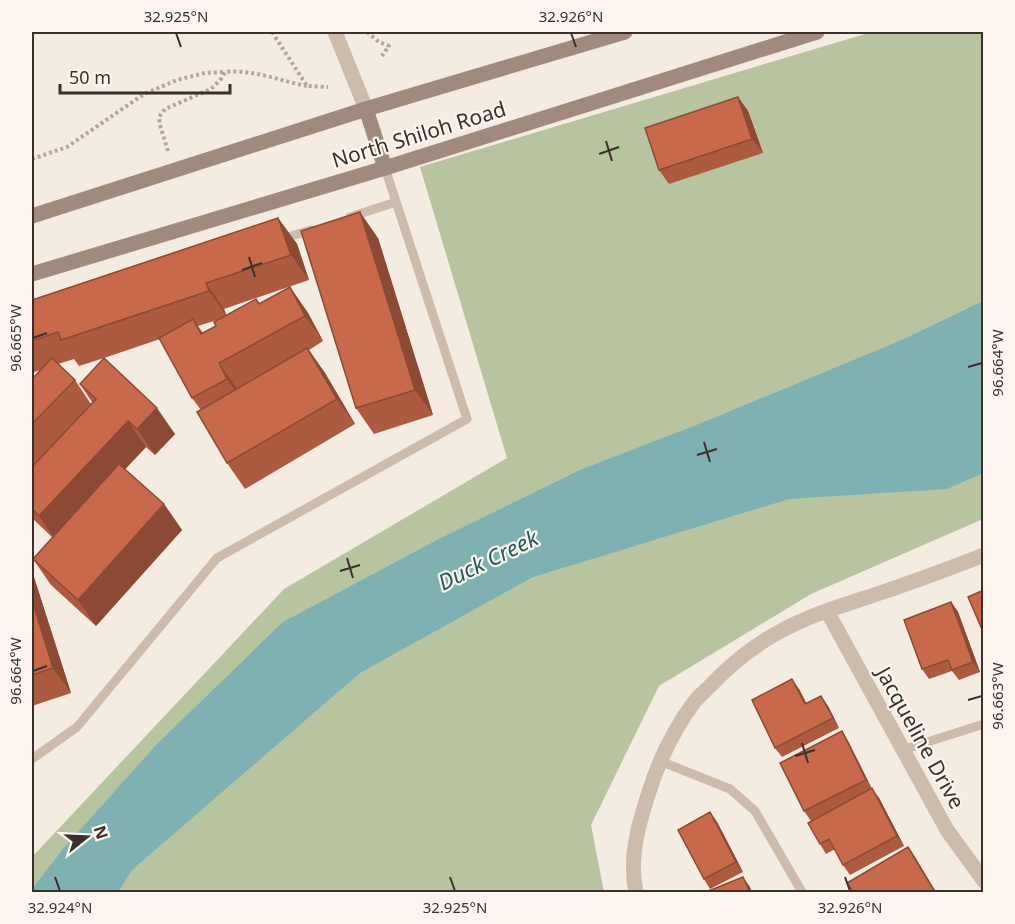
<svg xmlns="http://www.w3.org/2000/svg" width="1015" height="924" font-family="'Noto Sans',sans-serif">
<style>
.green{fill:#b8c4a0}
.water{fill:#7fb0b2}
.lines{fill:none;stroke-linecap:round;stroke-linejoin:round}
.path{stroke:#b9a596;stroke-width:4;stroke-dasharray:3 3;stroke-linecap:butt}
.service{stroke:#cdbbac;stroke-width:9}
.minor{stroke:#cdbbac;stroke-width:15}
.secondary{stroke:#a18a7d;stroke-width:15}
.wall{fill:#ac5a40;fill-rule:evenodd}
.shaded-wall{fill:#8c4a34}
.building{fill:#c8694b;stroke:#8c4a34;stroke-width:1.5}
.ticks{fill:none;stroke:#3b302b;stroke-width:2}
.labels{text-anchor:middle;stroke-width:4.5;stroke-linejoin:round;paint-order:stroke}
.street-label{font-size:21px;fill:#3b302b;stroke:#fbf5ee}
.water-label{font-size:22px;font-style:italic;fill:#1f5a5e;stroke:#fbf5ee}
.neatline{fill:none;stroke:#3b302b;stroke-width:2}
.ticks-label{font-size:15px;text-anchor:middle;fill:#3b302b}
</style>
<rect width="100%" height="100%" fill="#f4ebe1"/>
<!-- green -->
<path class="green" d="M872,32H983V519L811,594L659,686L591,825L604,892H32V857L284,589L507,458L420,167Z"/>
<!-- water -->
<path class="water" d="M983,301V473L947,489L789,499L533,577L360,673L132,870L118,892H32V889L63,849L157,744L283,622L437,540L580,470L704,422L904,339Z"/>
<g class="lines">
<!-- path -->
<path class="path" d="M272,32L307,86L328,87
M367,32L379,42L389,46L382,56
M168,151L160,125L159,117L165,109L211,89L221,79L225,72C253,69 280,81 307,86
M32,159L67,147L144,94L177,80L205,73L225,72"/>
<!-- service -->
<path class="service" d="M350,217L396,202
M281,239L311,230
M902,750L984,724
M32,759L77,727L217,558L467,419L385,168
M660,761L730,789L755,811L802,892"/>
<!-- minor -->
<path class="minor" d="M335,32L366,109
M827,611L947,830L984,881
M636,892C628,857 640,819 651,786C661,756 676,726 695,701C700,695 706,690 711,685C731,664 753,646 779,632C809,615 844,605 877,594C913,582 948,569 984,555"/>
<!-- secondary -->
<path class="secondary" d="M366,109L385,168
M32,216L366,109L625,32
M32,274L385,168L817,32"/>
</g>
<!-- wall -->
<path class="wall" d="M738,97L748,111L763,153L669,184L659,170Z
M278,218L297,244L309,280L224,309L226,315L256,299L260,304L290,287L308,313L323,341L309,350L325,373L355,424L245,489L227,463L201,410L192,398L160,339L104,358L175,434L155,455L146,447L125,469L164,504L182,530L96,626L51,585L33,559L53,538L32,518V379L40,370L32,373V300ZM217,320L216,326L203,333L198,326ZM104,358L80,384L92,402L91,404L75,380L58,364L74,359L79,366Z
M378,238L433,415L374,434L356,408Z
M32,571L71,693L32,706Z
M951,602L958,612L980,672L959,680L952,671L929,679L922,669Z
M799,689L806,704L828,706L839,728L782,757L775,748Z
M842,731L848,741L872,789L879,798L904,846L850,875L843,865L835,849L826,854L820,844L811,821L804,811Z
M710,812L717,822L743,872L710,889L704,879Z"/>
<!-- shaded-wall -->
<path class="shaded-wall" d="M738,97L748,111L763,153L752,139Z
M360,212L378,238L433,415L415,390Z
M278,218L297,244L309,280L291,255Z
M206,283L224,309L227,317L209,291Z
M290,287L308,313L323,341L305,316Z
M307,348L325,373L355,424L337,399Z
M219,363L237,389L245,405L227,379Z
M157,408L175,434L155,455L137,429Z
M128,421L146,447L57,542L39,516Z
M164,504L182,530L96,626L78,600Z
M32,571L71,693L53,668L32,600Z
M951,602L958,612L980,672L973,662Z
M792,679L799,689L812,714L805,704Z
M821,696L828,706L839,728L833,718Z
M842,731L848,741L872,789L879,798L904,846L897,836L873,790L866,780Z
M710,812L717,822L743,872L736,862Z
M908,847L915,857L936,892H935Z
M743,877L750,887L752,892H750Z"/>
<!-- building -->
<path class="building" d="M738,97L752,139L659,170L645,128Z
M360,212L415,390L356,408L301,231Z
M278,218L291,255L206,283L209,291L61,340L58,332L32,341V300Z
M290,287L305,316L219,363L227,379L192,398L159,338L193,319L201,334L216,326L214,322L256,299L259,304Z
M307,348L337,399L227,463L197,412Z
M52,358L75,380L32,424V379Z
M104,358L157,408L137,429L128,421L39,516L32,509V467L96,399L80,384Z
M119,464L164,504L78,600L33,559Z
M984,590V634L968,597Z
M32,600L53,668L32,675Z
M951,602L973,662L952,670L948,660L922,669L904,620Z
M792,679L805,704L821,696L833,718L775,748L752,700Z
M842,731L866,780L804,811L780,763Z
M872,788L897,836L843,865L829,839L820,844L808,823Z
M710,812L736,862L704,879L678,830Z
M908,847L935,892H853L847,883Z
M743,877L750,892H706Z"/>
<!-- ticks -->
<path class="ticks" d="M176,33L181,47M571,33L576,47M606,141L612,161M599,154L619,147M249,257L255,277M242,270L262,263M33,338L47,333M968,367L982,363M704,442L710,462M697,455L717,449M347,558L353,578M340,571L360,565M33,671L47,666M968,700L982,696M802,743L808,763M795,756L815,750M55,877L60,891M450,877L455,891M845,877L850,891"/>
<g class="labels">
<!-- street labels -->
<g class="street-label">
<text transform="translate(419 135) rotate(-17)" y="7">North Shiloh Road</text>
<text transform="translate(920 738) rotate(61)" y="7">Jacqueline Drive</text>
</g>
<!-- water labels -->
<g class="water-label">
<text transform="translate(488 560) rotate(-26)" y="8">Duck Creek</text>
</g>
</g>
<!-- border -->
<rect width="1015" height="924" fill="none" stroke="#fbf5ee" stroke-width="66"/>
<!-- north arrow -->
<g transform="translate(87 837) rotate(72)" stroke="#fbf5ee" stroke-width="4.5" paint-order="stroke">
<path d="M0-4.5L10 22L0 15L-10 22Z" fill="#3b302b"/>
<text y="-9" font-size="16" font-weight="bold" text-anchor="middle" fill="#3b302b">N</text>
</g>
<!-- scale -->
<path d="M60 84v9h170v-9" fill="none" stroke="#3b302b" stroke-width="3"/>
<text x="69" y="84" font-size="18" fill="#3b302b" stroke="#fbf5ee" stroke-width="4.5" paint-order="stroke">50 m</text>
<rect x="33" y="33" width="949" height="858" class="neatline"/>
<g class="ticks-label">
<text x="176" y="22">32.925°N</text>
<text x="571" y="22">32.926°N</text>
<text transform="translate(16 338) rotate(-90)" y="5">96.665°W</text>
<text transform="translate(998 363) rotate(-90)" y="5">96.664°W</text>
<text transform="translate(16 671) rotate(-90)" y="5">96.664°W</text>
<text transform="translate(998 696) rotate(-90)" y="5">96.663°W</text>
<text x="60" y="913">32.924°N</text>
<text x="455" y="913">32.925°N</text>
<text x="850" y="913">32.926°N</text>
</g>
</svg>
